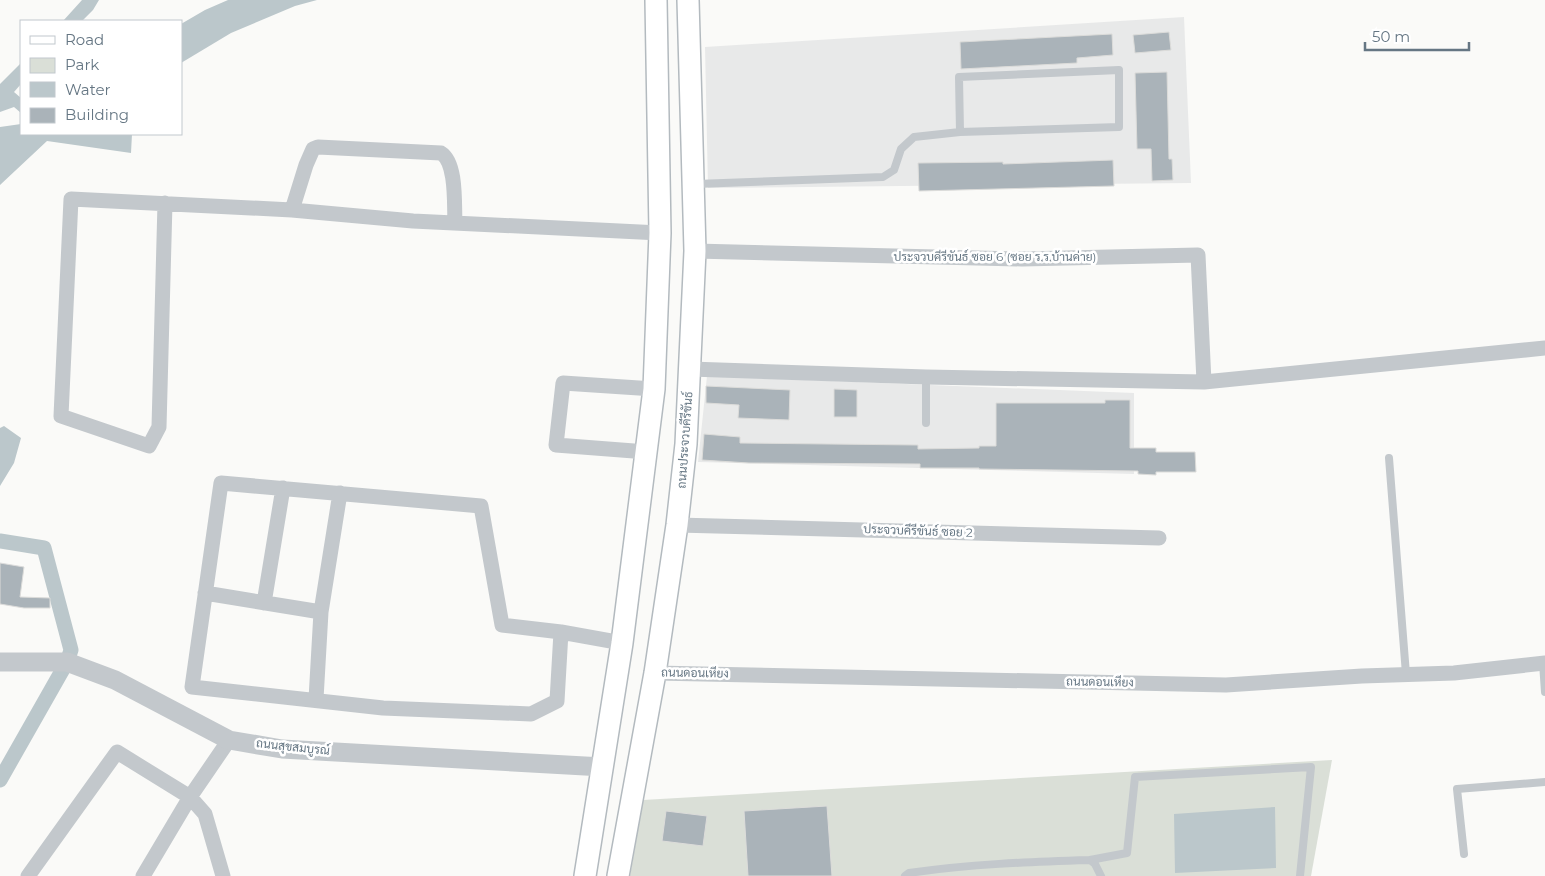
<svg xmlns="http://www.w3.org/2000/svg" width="1545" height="876" font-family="Montserrat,Sarabun,sans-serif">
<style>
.built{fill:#e8e9e9}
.green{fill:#dadfd7}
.water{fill:#bbc7cb}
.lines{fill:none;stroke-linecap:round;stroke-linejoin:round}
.canal{stroke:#bbc7cb;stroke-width:15}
.building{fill:#aab3b9;stroke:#dcdcda}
.secondary-casing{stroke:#b3babf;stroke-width:24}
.service{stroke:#c3c8cc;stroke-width:8}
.minor{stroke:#c3c8cc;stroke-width:15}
.tertiary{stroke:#c3c8cc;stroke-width:19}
.secondary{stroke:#fff;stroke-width:21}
.labels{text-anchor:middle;stroke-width:5;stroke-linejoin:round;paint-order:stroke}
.street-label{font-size:12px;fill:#657683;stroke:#fff}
</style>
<rect width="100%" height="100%" fill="#fafaf8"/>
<!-- built -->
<path class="built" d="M1184,17L1191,183L708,188L705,47Z
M707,376L1134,393V474L698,462Z"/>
<!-- green -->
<path class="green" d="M1332,760L1311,876H630L643,800Z"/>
<!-- water -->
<path class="water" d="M82,0H99L93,10L82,21H63Z
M228,0H317L295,6L231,33L181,63V24L205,10Z
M21,63V84L14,92L21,98V113L14,107L0,112V84Z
M21,124V134H132L131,153L47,141L0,185V127Z
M4,426L21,438L14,463L0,486V428Z
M1275,807L1276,868L1175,873L1174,814Z"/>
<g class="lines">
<!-- canal -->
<path class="canal" d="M0,541L44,548L71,650L67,662L0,780"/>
</g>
<!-- building -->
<path class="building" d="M1169,32L1171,50L1135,53L1133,35Z
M1112,34L1113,55L1077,58V63L961,69L960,42Z
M1167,72L1169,159H1172L1173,180L1152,181L1151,149H1137L1135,73Z
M1113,160L1114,186L919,191L918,163L1003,162V164Z
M706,386L790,390L789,420L738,418L739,405L706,403Z
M834,389L857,390V417H834Z
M1105,400H1130V448H1156V452H1195L1196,472H1156V475L1138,474V471L979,469V468H920V464L749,463L702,460L704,434L740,437V443L918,445V449L979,448V446H996V403H1105Z
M0,563L24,567L20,597L50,598V608H24L0,604Z
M827,806L832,876H748L744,811Z
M666,811L707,816L703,846L662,841Z"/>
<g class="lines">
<defs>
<path id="secondary" d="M585,876L622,643L654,389L660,233L656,0
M618,876L655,673L677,525L686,444L695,251L688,0"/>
</defs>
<!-- secondary casing -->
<use href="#secondary" class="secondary-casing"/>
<!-- service -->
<path class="service" d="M696,184L883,177L894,170L901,149L914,137L960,132L1119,127V70L959,77L960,132
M926,423V377
M1389,458L1406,674
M1543,663L1545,692
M1464,854L1457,789L1545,782
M1090,860L1127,853L1135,777L1311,767L1300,876
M905,876L909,873C969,864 1029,862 1090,860L1095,864L1101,876"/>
<!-- minor -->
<path class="minor" d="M165,203L159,427L149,446L61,416L71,199L292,210L413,221L660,233
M292,210L306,165L313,149L318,147L441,153C457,163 454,205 455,223
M695,251L1022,259L1198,255L1204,382
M690,369L926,377L1204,382L1545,348
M647,452L556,445L563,383L654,389
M677,525L1159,538
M205,593L321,612
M264,603L283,488
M561,632L557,701L531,714L383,708L192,687L221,483L481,506L502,625L561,632L622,643
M655,673L1226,685L1362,676L1454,673L1545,663
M316,699L321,612L340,493
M28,876L117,752L190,797L205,814L223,876
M143,876L190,797L229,740"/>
<!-- tertiary -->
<path class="tertiary" d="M0,662H67L115,680L229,740L282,749L603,767"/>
<!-- secondary -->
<use href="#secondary" class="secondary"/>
</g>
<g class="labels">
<!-- street labels -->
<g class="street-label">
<text x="995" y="261">ประจวบคีรีขันธ์ ซอย 6 (ซอย ร.ร.บ้านค่าย)</text>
<text transform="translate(685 440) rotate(-86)" y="4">ถนนประจวบคีรีขันธ์</text>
<text transform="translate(918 531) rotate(2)" y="4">ประจวบคีรีขันธ์ ซอย 2</text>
<text transform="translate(695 673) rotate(1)" y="4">ถนนดอนเหียง</text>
<text transform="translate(1100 682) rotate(1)" y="4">ถนนดอนเหียง</text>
<text transform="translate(293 747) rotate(6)" y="4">ถนนสุขสมบูรณ์</text>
</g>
</g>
<!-- legend -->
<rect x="20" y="20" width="162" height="115" fill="#ffffff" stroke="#c1c8cd"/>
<rect x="30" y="36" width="25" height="8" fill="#ffffff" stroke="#c1c8cd"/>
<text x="65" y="45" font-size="15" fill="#657683">Road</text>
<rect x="30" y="58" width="25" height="15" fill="#dadfd7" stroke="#c1c8cd"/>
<text x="65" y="70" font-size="15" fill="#657683">Park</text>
<rect x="30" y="82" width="25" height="15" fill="#bbc7cb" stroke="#c1c8cd"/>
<text x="65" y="95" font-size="15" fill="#657683">Water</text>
<rect x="30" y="108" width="25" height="15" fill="#aab3b9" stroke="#c1c8cd"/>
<text x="65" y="120" font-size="15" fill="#657683">Building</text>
<!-- scale -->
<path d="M1365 42v8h104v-8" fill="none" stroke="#657683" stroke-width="2.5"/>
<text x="1372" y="42" font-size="15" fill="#657683" stroke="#ffffff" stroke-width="4" paint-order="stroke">50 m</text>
</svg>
